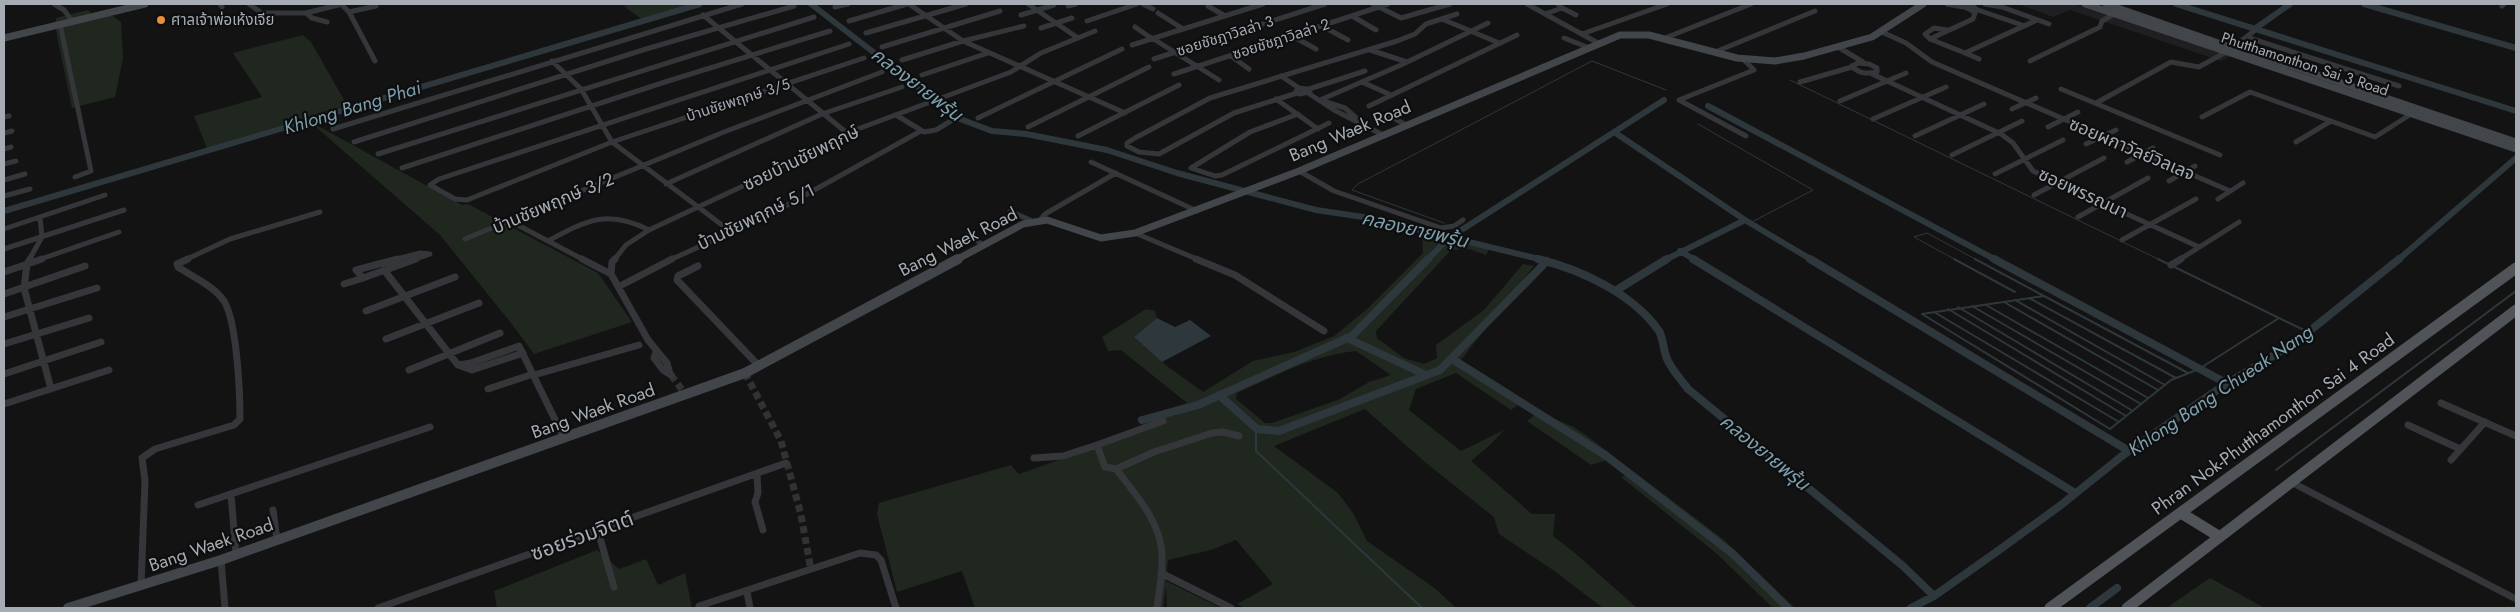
<svg xmlns="http://www.w3.org/2000/svg" width="2520" height="612" font-family="Jost,'Noto Sans Thai',sans-serif">
<style>
.built{fill:#1f1f21}
.green{fill:#1f271f;fill-rule:evenodd}
.water{fill:#2d373c}
.lines{fill:none;stroke-linecap:round;stroke-linejoin:round}
.stream-far1{stroke:#2d373c;stroke-width:1}
.stream{stroke:#2d373c;stroke-width:2}
.canal-far1{stroke:#2d373c;stroke-width:6}
.canal{stroke:#2d373c;stroke-width:8}
.street-tunnel{stroke:#303234;stroke-width:7;stroke-dasharray:7 4;stroke-linecap:butt}
.street-far1{stroke:#343639;stroke-width:5}
.street{stroke:#343639;stroke-width:7}
.secondary-far1{stroke:#424549;stroke-width:7}
.secondary{stroke:#424549;stroke-width:10}
.primary{stroke:#505358;stroke-width:11}
.poi-dot{fill:#e89037;stroke:#0e0e0f;stroke-width:2}
.labels{text-anchor:middle;stroke-width:4.5;stroke-linejoin:round;paint-order:stroke}
.far-poi-label{font-size:15px;fill:#a5acb4;stroke:#0e0e0f;text-anchor:start}
.far-street-label{font-size:15px;fill:#a5acb4;stroke:#0e0e0f}
.street-label{font-size:18px;fill:#a5acb4;stroke:#0e0e0f}
.water-label{font-size:19px;font-style:italic;fill:#7d9fae;stroke:#0e0e0f}
.near-street-label{font-size:21px;fill:#a5acb4;stroke:#0e0e0f}
</style>
<rect width="100%" height="100%" fill="#131314"/>
<!-- built -->
<path class="built" d="M2018,4H2073L2231,56L2221,61L2070,10L2053,17Z"/>
<!-- green -->
<path class="green" d="M630,4H696L641,19L624,6Z
M88,10L95,17L110,14L121,22L123,58L115,97L72,108L56,31V18Z
M303,35L311,42L347,105L207,148L194,116L262,97L233,53Z
M309,121L462,205L468,204L598,273L632,322L534,354L511,323L440,235Z
M1422,236L1490,248L1486,255L1469,249L1451,250L1376,331L1377,338L1404,358L1424,364L1437,358L1436,345L1484,310L1523,264L1534,266L1461,360L1525,400L1511,410L1456,373L1416,389L1409,410L1461,451L1504,430L1491,444L1471,461L1532,514H1555L1553,536L1575,553L1637,608H1603L1553,570L1499,534L1494,517L1426,463L1365,409L1274,446L1338,493L1353,513L1367,541L1436,589L1456,608H1245L1237,604L1273,584L1236,540L1211,550L1168,560L1166,581L1221,608H1167L1166,586L1163,608H975L962,571L897,592L877,514L879,503L1011,465L1019,474L1147,429L1137,418L1187,403L1121,350L1108,351L1102,337L1146,309L1155,311L1157,318L1134,337L1167,366L1203,392L1253,361L1294,352L1334,336L1366,310L1423,253ZM1356,351L1391,375L1369,382L1340,399L1272,423H1265L1236,399L1237,393C1275,376 1314,355 1356,351Z
M1538,412L1574,427L1587,436L1723,539L1795,608H1773L1716,553L1621,477L1626,475L1607,460L1591,465L1527,421Z
M597,550L619,569L646,559L658,585L685,573L692,608H497L494,591Z
M2210,578L2265,608H2173L2169,606Z"/>
<!-- water -->
<path class="water" d="M1157,318L1175,327L1190,320L1211,336L1162,362L1134,337Z"/>
<g class="lines">
<!-- stream-far1 -->
<path class="stream-far1" d="M1790,80L2160,260
M1698,124L1813,190L1750,223
M1444,223L1352,190L1358,184L1592,61L1666,90
M1956,260L1914,237L1927,233L1977,260"/>
<!-- stream -->
<path class="stream" d="M1954,259L2015,292
M1975,259L2044,296
M2158,259L2308,332
M2029,298L2176,378
M2015,300L2165,385
M2004,302L2158,390
M1986,305L2148,398
M1972,306L2141,404
M1958,307L2133,411
M1948,309L2126,416
M1934,312L2119,422
M2188,373L2044,296L1922,314L2110,429L2171,380L2199,369L2279,318
M1256,428V451L1422,608
M2276,470L2516,291"/>
<!-- canal-far1 -->
<path class="canal-far1" d="M811,4L960,119L992,131L1026,134L1107,150L1177,173L1316,210L1370,218L1543,260
M2176,4L2516,111
M2364,4L2516,48
M2256,28L2290,4
M1708,106L1996,260
M1614,132L1745,220L1812,260
M4,211L700,4
M1680,251L1695,260
M1427,260L1449,238L1664,100
M1665,260L1745,220
M2398,260L2516,158"/>
<!-- canal -->
<path class="canal" d="M1538,259C1582,270 1633,294 1659,331C1664,340 1663,352 1668,361C1673,371 1681,380 1688,389L1903,566L1934,596
M1693,259L2075,493
M1810,259L2129,451
M1994,259L2228,384
M1615,291L1667,259
M1347,338L1426,375
M1452,359L1605,455L1733,554L1788,608
M1219,395L1257,429L1279,431L1440,370L1547,261
M1142,420L1198,405L1352,336L1428,259
M1911,608L1934,596L1995,553L2061,505L2122,456L2223,386L2296,342L2399,259
M2090,608L2117,588"/>
<!-- street-tunnel -->
<path class="street-tunnel" d="M745,373L781,441L801,515L811,570
M671,375L683,391"/>
<!-- street-far1 -->
<path class="street-far1" d="M54,4L64,10L72,21
M220,4L222,7
M249,4L262,13H306L342,4
M341,4L349,12L375,61
M909,4L963,41L1125,113
M1028,4L1078,38
M1143,4L1153,9
M1373,4L1401,18L1450,4
M1527,4L1598,43
M1947,4L1963,7
M1968,4L1975,8L1969,9L1962,6Z
M1985,4L2002,7L2049,24
M1068,6L1076,4
M1208,6L1225,16
M2502,6L2504,4
M835,7L848,4
M1562,8L1576,15
M1975,9L2025,26
M1971,10L1975,13L1973,19L1930,39L1965,53L2037,20
M349,12L376,6
M306,13L312,18L327,22
M1158,13L1183,29
M1545,14L1562,8L1558,4
M703,15L847,133
M1021,15L1054,5
M1352,16L1376,30
M1442,19L1499,43
M849,21L907,4
M1087,21L1137,4
M60,24L91,171L75,177
M1322,26L1348,40
M1135,27L1151,38
M1041,28L1072,18
M1882,32L1906,43L1932,62L2230,191
M866,33L966,4
M1582,34L1667,4
M1292,36L1316,49
M2246,37L2399,86
M1152,38L1219,80
M1564,38L1587,47
M1665,38L1751,4
M1930,39L1925,34L1934,28L1948,30
M849,44L439,179L430,185L455,199L467,200L612,142L864,58
M1132,45L1263,4
M882,47L1000,11
M1838,47L1863,62
M2233,47L2254,31
M1370,50L1407,62
M1715,52L1815,11
M1965,53L1979,59
M1231,56L1249,69
M1154,59L1325,4
M1743,59L1754,70L1679,100L1746,136
M902,60L963,41L1024,26
M552,61L581,89L612,142L730,231
M2030,61L2100,27L2102,21L2114,14
M1858,63L1869,64L1877,68V72C1867,74 1859,74 1852,66Z
M1174,74L1388,4
M1872,74L2001,134L2013,143L2033,171L2199,247
M922,75L988,53
M1281,76L1299,88
M1362,82L1391,95
M1800,82L1852,67
M1299,88L1307,89L1310,92L1299,94L1296,91Z
M1309,89L1365,71
M2061,89L2220,155
M1297,93L1234,113L1159,154L1139,152L1127,146V143L1135,138L1210,98L1397,41L1415,34L1426,24L1457,14
M1308,93L1334,110L1383,135
M1276,99L1318,129
M1320,100L1401,65L1488,23
M1323,101L1345,108L1361,122
M1840,101L1906,73
M2096,103L2171,62L2199,67L2226,52
M1369,106L1517,35
M2012,109L2036,98
M1298,114L1250,132L1191,168L1215,176L1222,175L1329,123
M896,115L924,132L936,130L954,119
M1388,115L1406,125
M4,117L9,116
M2202,117L2250,92L2331,121
M978,118L1122,49
M1873,119L1946,87
M1028,127L1149,67
M2048,127L2078,112
M333,129L742,4
M4,133L12,131
M1078,136L1179,85
M1915,136L1984,104
M354,142L646,49L794,6
M2296,142L2331,121L2375,137L2408,116
M2086,144L2116,130
M4,149L11,147
M378,154L814,17
M1952,155L2022,121
M1091,162L1197,211
M2127,162L2153,148
M4,164L16,161
M402,168L668,81L830,31
M1299,171L1334,191L1441,228L1454,226L1463,220
M1995,174L2063,140
M4,180L25,174
M2169,181L2195,166
M666,184L822,114L902,87
M2034,195L2104,158
M4,196L30,189
M2218,199L2243,183
M1010,211L1032,221
M2078,217L2148,178
M1040,220L1045,214L1116,173
M510,221L584,260
M4,229L105,195
M1135,233L1199,260
M968,234L983,245
M465,239L724,132L882,72
M2122,240L2196,199
M548,241C587,220 607,209 649,230
M4,249L124,210
M29,260L42,237L40,217
M38,260L119,232
M185,260L230,239L320,212
M393,260L420,253L430,254L413,260
M614,260L626,245L649,230L743,186L847,133L1011,72L1041,53L1095,31
M670,260L771,214L919,132
M2179,260L2239,222"/>
<!-- street -->
<path class="street" d="M30,259L27,264L24,288L51,389
M582,259L611,274L648,340L667,363L670,374
M1196,259L1235,275L1324,331
M2171,265L2181,259
M698,266L678,276L677,280L759,366
M384,270L458,365L472,370L523,353
M4,272L42,259
M611,274L612,262L615,259
M363,278L356,270L398,259
M363,278L416,259
M344,284L363,278
M620,286L672,259
M4,294L85,266
M366,311L455,277
M4,317L97,288
M386,339L479,303
M4,344L89,318
M656,352L654,358L663,370L671,375
M458,365L471,363L519,346L564,438
M409,370L500,333
M4,374L101,342
M534,375L639,345
M488,389L533,374
M2441,403L2516,436
M4,404L109,370
M1163,421L1097,445L1105,467L1116,469L1154,452L1212,433L1223,432L1239,436
M2408,425L2460,449
M1034,458L1063,456L1097,445
M2451,460L2485,422
M1116,469C1136,495 1162,523 1162,557C1163,574 1159,591 1157,608
M757,474L758,493L755,502L763,530
M2291,482L2516,599
M231,494L236,554
M198,505L430,427
M273,510L277,540
M598,531L614,587
M221,560L225,608
M1161,573L1231,608
M141,585L145,481L142,458L155,449L234,425L240,419C240,393 237,322 224,301C214,286 193,277 178,267L177,264L188,259
M747,592L750,608
M699,606L860,553L876,555L881,560L896,608
M378,608L786,463"/>
<!-- secondary-far1 -->
<path class="secondary-far1" d="M2085,4L2516,149
M2106,4L2270,61
M4,38L145,4
M2265,57L2516,142
M956,260L1023,224L1047,220L1101,238L1135,233L1299,171L1620,35H1649L1737,58L1775,61L1804,56L1872,37L1923,4"/>
<!-- secondary -->
<path class="secondary" d="M68,608L221,560L745,373L958,259"/>
<!-- primary -->
<path class="primary" d="M2181,513L2220,537
M2050,608L2516,268
M2127,608L2516,310"/>
</g>
<!-- markers -->
<circle class="poi-dot" cx="161" cy="20" r="5"/>
<g class="labels">
<!-- far-poi labels -->
<g class="far-poi-label">
<text x="171" y="25">ศาลเจ้าพ่อเห้งเจีย</text>
</g>
<!-- far-street labels -->
<g class="far-street-label">
<text transform="translate(1225 36) rotate(-18)" y="5">ซอยชัชฎาวิลล่า 3</text>
<text transform="translate(1281 39) rotate(-18)" y="5">ซอยชัชฎาวิลล่า 2</text>
<text transform="translate(2305 64) rotate(18)" y="5">Phutthamonthon Sai 3 Road</text>
<text transform="translate(738 100) rotate(-18)" y="5">บ้านชัยพฤกษ์ 3/5</text>
</g>
<!-- street labels -->
<g class="street-label">
<text transform="translate(1350 131) rotate(-23)" y="6">Bang Waek Road</text>
<text transform="translate(2132 149) rotate(23)" y="6">ซอยผกาวัลย์วิลเลจ</text>
<text transform="translate(801 158) rotate(-26)" y="6">ซอยบ้านชัยพฤกษ์</text>
<text transform="translate(2083 193) rotate(25)" y="6">ซอยพรรณนา</text>
<text transform="translate(553 203) rotate(-23)" y="6">บ้านชัยพฤกษ์ 3/2</text>
<text transform="translate(756 217) rotate(-26)" y="6">บ้านชัยพฤกษ์ 5/1</text>
<text transform="translate(958 242) rotate(-27)" y="6">Bang Waek Road</text>
<text transform="translate(593 411) rotate(-20)" y="6">Bang Waek Road</text>
<text transform="translate(2273 424) rotate(-36)" y="6">Phran Nok-Phutthamonthon Sai 4 Road</text>
<text transform="translate(211 545) rotate(-19)" y="6">Bang Waek Road</text>
</g>
<!-- water labels -->
<g class="water-label">
<text transform="translate(917 84) rotate(37)" y="7">คลองยายพรุ้น</text>
<text transform="translate(352 107) rotate(-17)" y="7">Khlong Bang Phai</text>
<text transform="translate(1415 229) rotate(13)" y="7">คลองยายพรุ้น</text>
<text transform="translate(2220 390) rotate(-34)" y="7">Khlong Bang Chueak Nang</text>
<text transform="translate(1765 452) rotate(39)" y="7">คลองยายพรุ้น</text>
</g>
<!-- near-street labels -->
<g class="near-street-label">
<text transform="translate(582 536) rotate(-20)" y="7">ซอยร่วมจิตต์</text>
</g>
</g>
<!-- border -->
<rect width="2520" height="612" fill="none" stroke="#a5acb4" stroke-width="10"/>
</svg>
